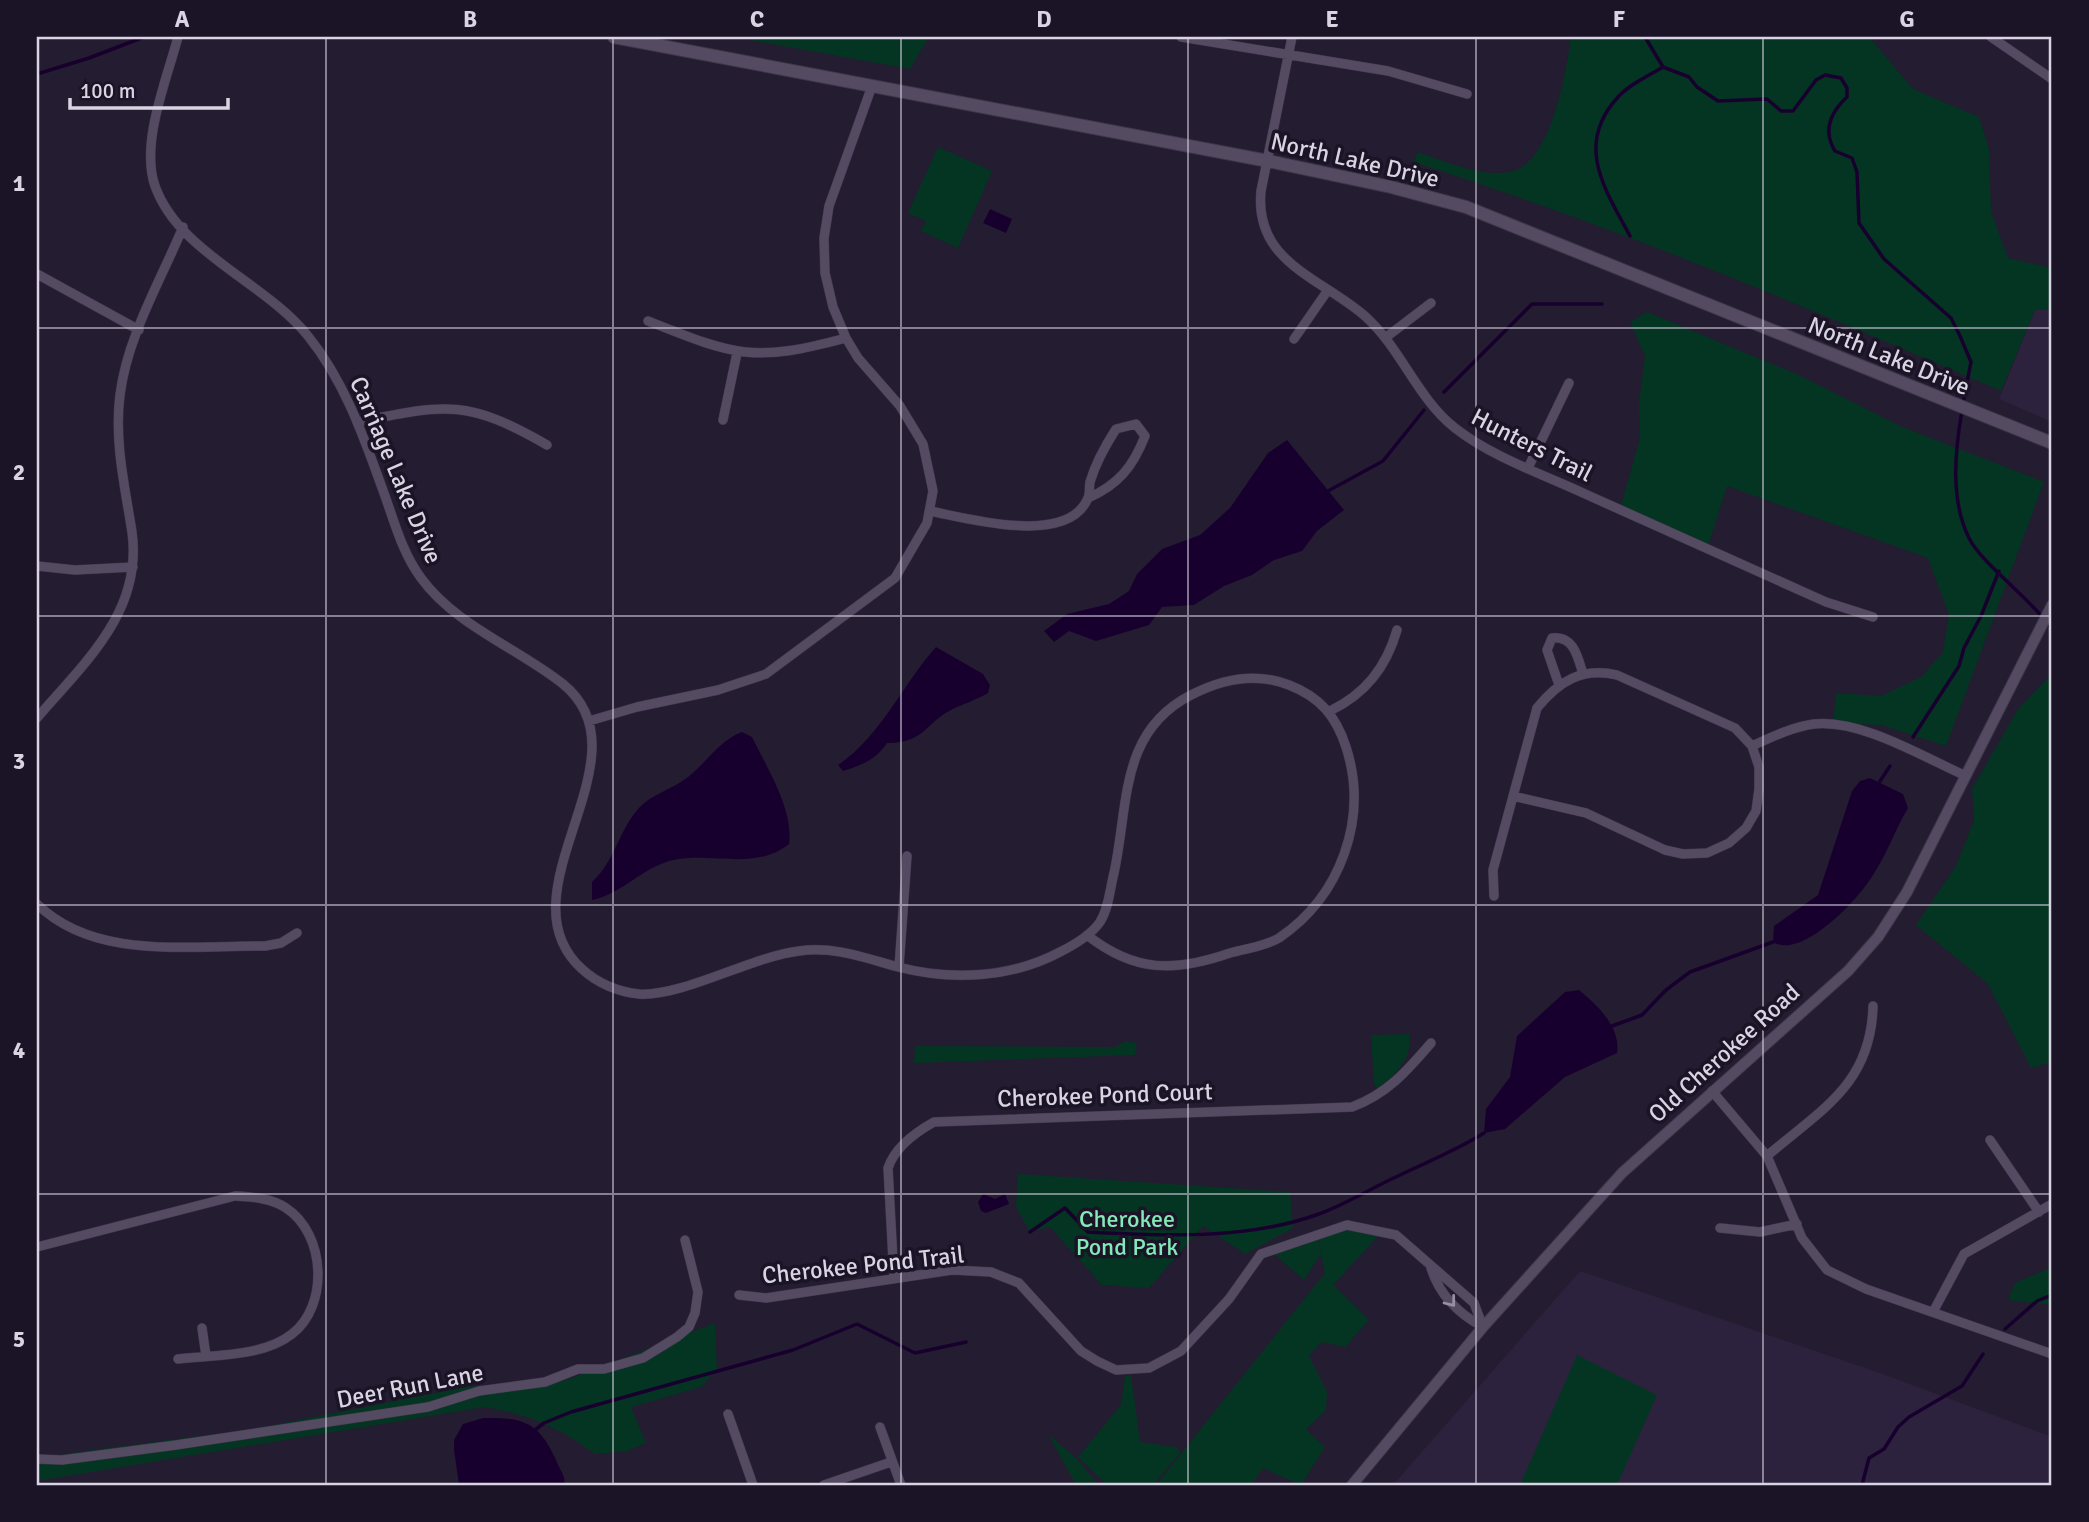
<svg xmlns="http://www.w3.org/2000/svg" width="2089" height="1522" font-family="Signika,sans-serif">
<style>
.built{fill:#2d223d}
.green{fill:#043522}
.water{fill:#18002e}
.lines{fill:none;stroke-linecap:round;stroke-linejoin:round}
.stream{stroke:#18002e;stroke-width:3.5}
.minor-casing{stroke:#3e3748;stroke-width:10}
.tertiary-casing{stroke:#3e3748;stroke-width:12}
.secondary-casing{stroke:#3e3748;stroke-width:14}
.minor{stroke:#544b63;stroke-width:9}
.tertiary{stroke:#544b63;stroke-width:10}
.secondary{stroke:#544b63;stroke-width:12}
.oneway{stroke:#9690a2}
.grid{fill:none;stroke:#d9d4e2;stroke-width:2;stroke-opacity:0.55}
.labels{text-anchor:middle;stroke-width:7;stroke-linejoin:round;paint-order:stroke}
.street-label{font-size:24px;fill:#d9d4e2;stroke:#1b1326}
.park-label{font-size:24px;fill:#83e9b8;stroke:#1b1326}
.neatline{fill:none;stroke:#d9d4e2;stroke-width:2.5}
.grid-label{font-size:23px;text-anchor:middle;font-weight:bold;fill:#d9d4e2}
</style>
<rect width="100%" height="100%" fill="#241c30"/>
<!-- built -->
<path class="built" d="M2035,310H2052V422L1999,399Z
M1580,1271L1880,1373L2052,1437V1485H1393Z"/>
<!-- green -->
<path class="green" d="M733,37H929L910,69Z
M1571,37H1869L1913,89L1979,117L1989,149L1991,212L2008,258L2052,268V310H2035L2001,391C1808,307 1614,226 1413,162L1418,152C1446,161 1482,179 1513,171C1552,160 1566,72 1571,37Z
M938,147L992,171L958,248L921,231L926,221L908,213Z
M1647,312L1799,375L1900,426L2044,482L1946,746L1881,725L1833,723L1836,693L1881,696L1921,677L1943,652L1949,615L1928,558L1727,486L1707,549L1620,509L1640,438L1639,404L1645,356L1630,322Z
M2052,674V1062L2031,1068L1988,984L1916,925L1956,866L1974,820L1972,789L2018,709Z
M1409,1034C1413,1060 1396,1073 1377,1089L1374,1083L1371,1035Z
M1126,1041L1137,1043L1135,1055L914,1063L915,1046L1114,1047Z
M1018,1174L1290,1192L1293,1228L1245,1254L1203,1226L1149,1288L1102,1285L1050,1227L1030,1232L1016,1207Z
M1347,1225L1382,1232L1333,1285L1369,1320L1345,1347L1321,1342L1309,1356L1327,1392L1326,1410L1306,1429L1325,1447L1301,1485L1263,1468L1251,1485H1156L1325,1273L1321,1254L1304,1280L1274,1254L1317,1235L1321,1252L1318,1232Z
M2052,1267V1305L2008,1300L2015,1283Z
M715,1323L717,1369L701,1387L631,1407L646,1443L627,1451L595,1454C558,1427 531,1415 485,1407L37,1481V1460L69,1453L253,1429L471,1386L566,1380Z
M1577,1355L1657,1395L1617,1485H1520Z
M1131,1375L1140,1442L1177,1447L1180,1453L1153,1485H1107L1078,1457L1121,1405L1125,1376Z
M1048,1434L1078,1460L1098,1485H1076Z"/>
<!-- water -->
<path class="water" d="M990,209L1012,219L1006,233L983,223Z
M1287,440L1344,510L1317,531L1302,551L1274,560L1252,575L1224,586L1194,605L1162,607L1149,625L1096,641L1069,631L1054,642L1044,631L1067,614L1109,604L1129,591L1137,574L1162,549L1200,535L1230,508L1268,453Z
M936,647L983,674L990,685L988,693C976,700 963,704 951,710C927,722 923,744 887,743C877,759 860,766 843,771L838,765C881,736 902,685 936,647Z
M742,732L752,737C767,768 794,810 789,844C755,871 713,852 674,860C643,866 623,894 592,900V882C615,861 618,832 638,809C651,794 673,789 688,777C707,762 720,740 742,732Z
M1870,778L1903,794L1908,808C1895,830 1887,854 1873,875C1859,899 1802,960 1773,942L1774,926L1818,895L1852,791L1860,781Z
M1579,990C1597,1005 1621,1027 1617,1053L1565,1077L1505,1129L1484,1133L1486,1109L1510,1077L1517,1036L1565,992Z
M983,1194L995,1199L1005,1194L1009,1204L986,1213L981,1211L978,1202Z
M483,1418C523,1417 539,1422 556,1460C559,1469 566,1475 564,1485H459L454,1450V1440L463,1424Z"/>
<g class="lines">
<!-- stream -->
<path class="stream" d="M1645,37L1663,67L1689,77L1697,87L1718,101L1767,99L1781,111H1793L1816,80L1825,75L1841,78L1847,88V97C1831,112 1822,130 1835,151L1852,158L1857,172L1859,223L1884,259L1951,318L1960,336L1971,362L1963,403
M37,74L89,58L144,37
M1630,236C1605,189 1574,145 1618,97C1630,84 1648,76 1663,67
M1444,392L1532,304H1602
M1962,411C1955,450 1950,500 1969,538C1980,561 2024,594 2042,617
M1328,491L1383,461L1424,410
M2047,623L2052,629
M1913,737L1959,666L1964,648L1981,616L1999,571
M1880,781L1890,766
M1612,1026L1642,1015L1666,990L1690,972L1773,942
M1030,1232L1065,1208L1088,1232C1162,1236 1245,1240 1316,1215C1345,1205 1371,1188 1398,1176C1427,1162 1457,1150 1484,1133
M2005,1329L2037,1301L2052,1295
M535,1430L544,1423L571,1412L793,1350L857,1324L915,1353L966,1342
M1862,1485L1869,1458L1884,1449L1898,1427L1909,1417L1962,1386L1983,1354"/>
<defs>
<path id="minor" d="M178,37C167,79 140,143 155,186C179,253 265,282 308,336C346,383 365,441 385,496C395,524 403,554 421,578C456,626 518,648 563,684C653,757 497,892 582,969C597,983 618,992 639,994C682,997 750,957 799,951C834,946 865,958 898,967C952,981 1011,978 1060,952C1074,945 1091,935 1100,922C1109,908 1110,888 1114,873C1129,804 1119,732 1191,695C1222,679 1256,672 1289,685C1320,697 1336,716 1346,747C1369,818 1341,896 1279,938C1264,947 1247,948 1230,953C1175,972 1135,973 1087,935
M1181,37L1388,71L1467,94
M1292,37L1261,191C1254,263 1322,278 1366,317C1402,350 1417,398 1455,428C1492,457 1542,474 1583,493C1664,529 1745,566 1826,602L1873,617
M1991,37L2052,79
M37,274L139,330
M648,321C736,356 753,363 846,338
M1385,338L1431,303
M1294,339L1328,290
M723,420L737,353
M358,422C446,404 467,399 547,445
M1528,468L1569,383
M930,511C967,518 1068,547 1088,498C1090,494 1089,487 1090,482C1096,462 1105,446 1116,429L1136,424L1145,436C1133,467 1118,485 1088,498
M37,566L75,570L133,567
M1559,685L1547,650L1552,638C1574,635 1578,658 1583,674
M1330,711C1365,694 1386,668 1397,630
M37,718C84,663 143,612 132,532C125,487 114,441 120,395C127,337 161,280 183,227
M589,721L637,707L718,690L766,674L895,578L927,523L933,491L923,444L900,406L858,358L846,338L833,307L825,273L824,238L829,206L872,86
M1752,746C1772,737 1792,727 1814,724C1861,719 1923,757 1966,776
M1494,896L1493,870L1537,708C1559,681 1582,667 1617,675L1735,728L1752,746L1759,767V789L1756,811L1746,828L1729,843L1707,853L1683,854L1665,850L1586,813L1513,796
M37,904C95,961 190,945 265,946L281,943L297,933
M899,967L907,856
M1712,1091L1767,1156L1802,1238L1827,1270L1866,1289L2052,1354
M1990,1140L2039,1212
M1767,1156C1822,1109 1871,1084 1873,1006
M1720,1228L1760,1232L1797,1224
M37,1247L235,1196C252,1197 272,1198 286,1208C326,1234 329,1306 292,1334C263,1357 213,1355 178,1359
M1431,1268C1439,1294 1459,1314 1483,1327
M894,1279L888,1168C895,1147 916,1132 934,1122L1352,1107C1387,1094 1407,1071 1431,1043
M739,1295L766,1298L952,1270L991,1272L1019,1283L1081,1351L1097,1361L1116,1370L1149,1368L1181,1351L1229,1299L1261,1254L1347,1225L1396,1235L1474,1303L1483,1327
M1933,1312L1964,1254L2052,1204
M202,1328L206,1356
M728,1414L753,1485
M880,1427L901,1485
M37,1459L62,1460L176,1445L428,1407L479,1391L545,1382L578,1369H604L643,1358L677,1337L689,1327L695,1313L698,1292L685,1240
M824,1485L891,1462"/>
<path id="tertiary" d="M1352,1485L1483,1327L1622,1173L1848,971L1878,937L1907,892L2052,605"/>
<path id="secondary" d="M614,37L1268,161L1391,187L1466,207L2052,443"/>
</defs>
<!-- minor casing -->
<use href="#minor" class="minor-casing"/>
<!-- tertiary casing -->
<use href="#tertiary" class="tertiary-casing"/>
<!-- secondary casing -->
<use href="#secondary" class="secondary-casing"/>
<!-- minor -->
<use href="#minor" class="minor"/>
<!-- tertiary -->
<use href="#tertiary" class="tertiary"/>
<!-- secondary -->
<use href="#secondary" class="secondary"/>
</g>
<!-- one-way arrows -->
<defs><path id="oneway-chevron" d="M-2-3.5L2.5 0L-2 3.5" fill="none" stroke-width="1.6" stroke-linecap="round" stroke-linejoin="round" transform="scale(1.75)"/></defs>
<use class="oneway" href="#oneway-chevron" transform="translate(1451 1302) rotate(52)"/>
<!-- grid -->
<path class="grid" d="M326,37V1485M613,37V1485M901,37V1485M1188,37V1485M1476,37V1485M1763,37V1485M37,328H2052M37,616H2052M37,905H2052M37,1194H2052"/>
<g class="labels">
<!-- street labels -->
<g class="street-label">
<text transform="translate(1355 160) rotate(13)" y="8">North Lake Drive</text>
<text transform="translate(1889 356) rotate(22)" y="8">North Lake Drive</text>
<text transform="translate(1532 445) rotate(27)" y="8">Hunters Trail</text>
<text transform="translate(396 470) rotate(67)" y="8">Carriage Lake Drive</text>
<text transform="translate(1724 1053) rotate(-42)" y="8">Old Cherokee Road</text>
<text transform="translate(1105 1095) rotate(-2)" y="8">Cherokee Pond Court</text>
<text transform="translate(863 1265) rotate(-6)" y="8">Cherokee Pond Trail</text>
<text transform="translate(410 1386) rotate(-11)" y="8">Deer Run Lane</text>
</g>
<!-- park labels -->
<g class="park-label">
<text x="1127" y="1227">Cherokee<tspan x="1127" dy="28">Pond Park</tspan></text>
</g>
</g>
<!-- border -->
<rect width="2089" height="1522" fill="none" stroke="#1b1326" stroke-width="77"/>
<!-- scale -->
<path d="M70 98v10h158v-10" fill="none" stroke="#d9d4e2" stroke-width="3.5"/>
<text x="80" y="98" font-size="21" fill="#d9d4e2" stroke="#1b1326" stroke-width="5" paint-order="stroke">100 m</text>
<rect x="38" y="38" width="2012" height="1446" class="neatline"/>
<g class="grid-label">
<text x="182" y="27">A</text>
<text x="470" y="27">B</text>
<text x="757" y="27">C</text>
<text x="1044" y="27">D</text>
<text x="1332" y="27">E</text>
<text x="1619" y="27">F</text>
<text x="1907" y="27">G</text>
<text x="19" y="191">1</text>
<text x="19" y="480">2</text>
<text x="19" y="769">3</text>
<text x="19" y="1058">4</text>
<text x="19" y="1347">5</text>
</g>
</svg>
